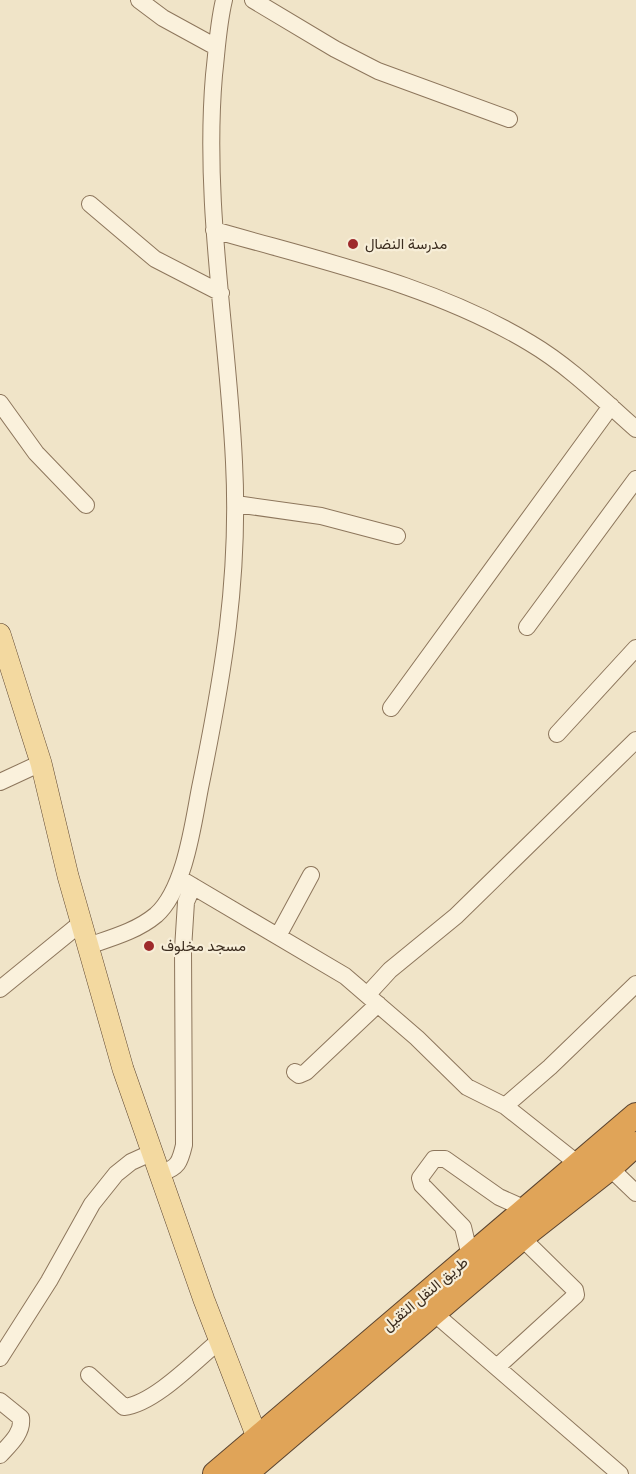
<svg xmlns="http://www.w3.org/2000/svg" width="636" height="1474" font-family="'Source Serif 4',Vazirmatn,serif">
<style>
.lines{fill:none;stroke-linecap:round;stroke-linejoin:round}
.minor-casing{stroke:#8d765c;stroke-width:18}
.major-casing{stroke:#5b4430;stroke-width:22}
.highway-casing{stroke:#5b4430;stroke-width:26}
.minor{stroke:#faf1dc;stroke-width:16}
.major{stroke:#f3d9a0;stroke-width:21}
.highway{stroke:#e0a458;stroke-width:24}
.poi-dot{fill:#9e2a2b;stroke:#f7eed8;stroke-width:2}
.labels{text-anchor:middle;stroke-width:4.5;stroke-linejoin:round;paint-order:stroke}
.poi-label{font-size:15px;fill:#3d2e20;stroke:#f7eed8;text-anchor:start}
.street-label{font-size:15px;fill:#3d2e20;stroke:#f7eed8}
</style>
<rect width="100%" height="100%" fill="#f0e4c8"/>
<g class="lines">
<defs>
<path id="minor" d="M139,0L163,18L216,47
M253,0L335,49L378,71L509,119
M90,204L155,259L221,293
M214,230C321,261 434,285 530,343C569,366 602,399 636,429
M0,403L36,453L86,505
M236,504L321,516L397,536
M527,627L636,479
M391,708L611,406
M557,734L636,648
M0,782L41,763
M179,878L345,976L417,1038L467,1087L505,1106L577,1163
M278,936L311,875
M88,946C111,938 137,931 156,915C185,889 193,824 200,788C223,676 240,578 234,462C228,333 203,204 214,75C217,49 218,25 224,0
M0,989L81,923
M368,994L390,970L456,916L636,740
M295,1072L299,1075L306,1072L378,1004
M505,1106L550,1067L636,984
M610,1168L636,1193
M161,1173C178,1168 180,1162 184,1145L183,949L186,902L193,886
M470,1256L463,1227L422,1185L420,1178L434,1159H445L499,1197L526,1209
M435,1314L620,1474
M0,1358L49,1281L92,1204L116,1174L131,1162L153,1152
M497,1367L576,1295L575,1290L522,1238
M89,1375L124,1407C154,1404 196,1360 219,1341
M0,1401L21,1418C23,1433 10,1444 0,1455"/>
<path id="major" d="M0,634L41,763L68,876L123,1069L204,1300L257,1437"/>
<path id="highway" d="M215,1474L636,1115
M245,1474L531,1230L610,1168L636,1144"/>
</defs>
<!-- minor casing -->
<use href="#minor" class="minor-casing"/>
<!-- major casing -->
<use href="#major" class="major-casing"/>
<!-- highway casing -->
<use href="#highway" class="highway-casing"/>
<!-- minor -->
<use href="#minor" class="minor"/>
<!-- major -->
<use href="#major" class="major"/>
<!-- highway -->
<use href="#highway" class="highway"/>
</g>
<!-- markers -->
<g class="poi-dot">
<circle cx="353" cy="244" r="6"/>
<circle cx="149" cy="946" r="6"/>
</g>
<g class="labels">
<!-- poi labels -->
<g class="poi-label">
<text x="365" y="249">مدرسة النضال</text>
<text x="161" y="951">مسجد مخلوف</text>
</g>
<!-- street labels -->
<g class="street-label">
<text transform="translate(425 1294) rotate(-40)" y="5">طريق النقل الثقيل</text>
</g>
</g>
</svg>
